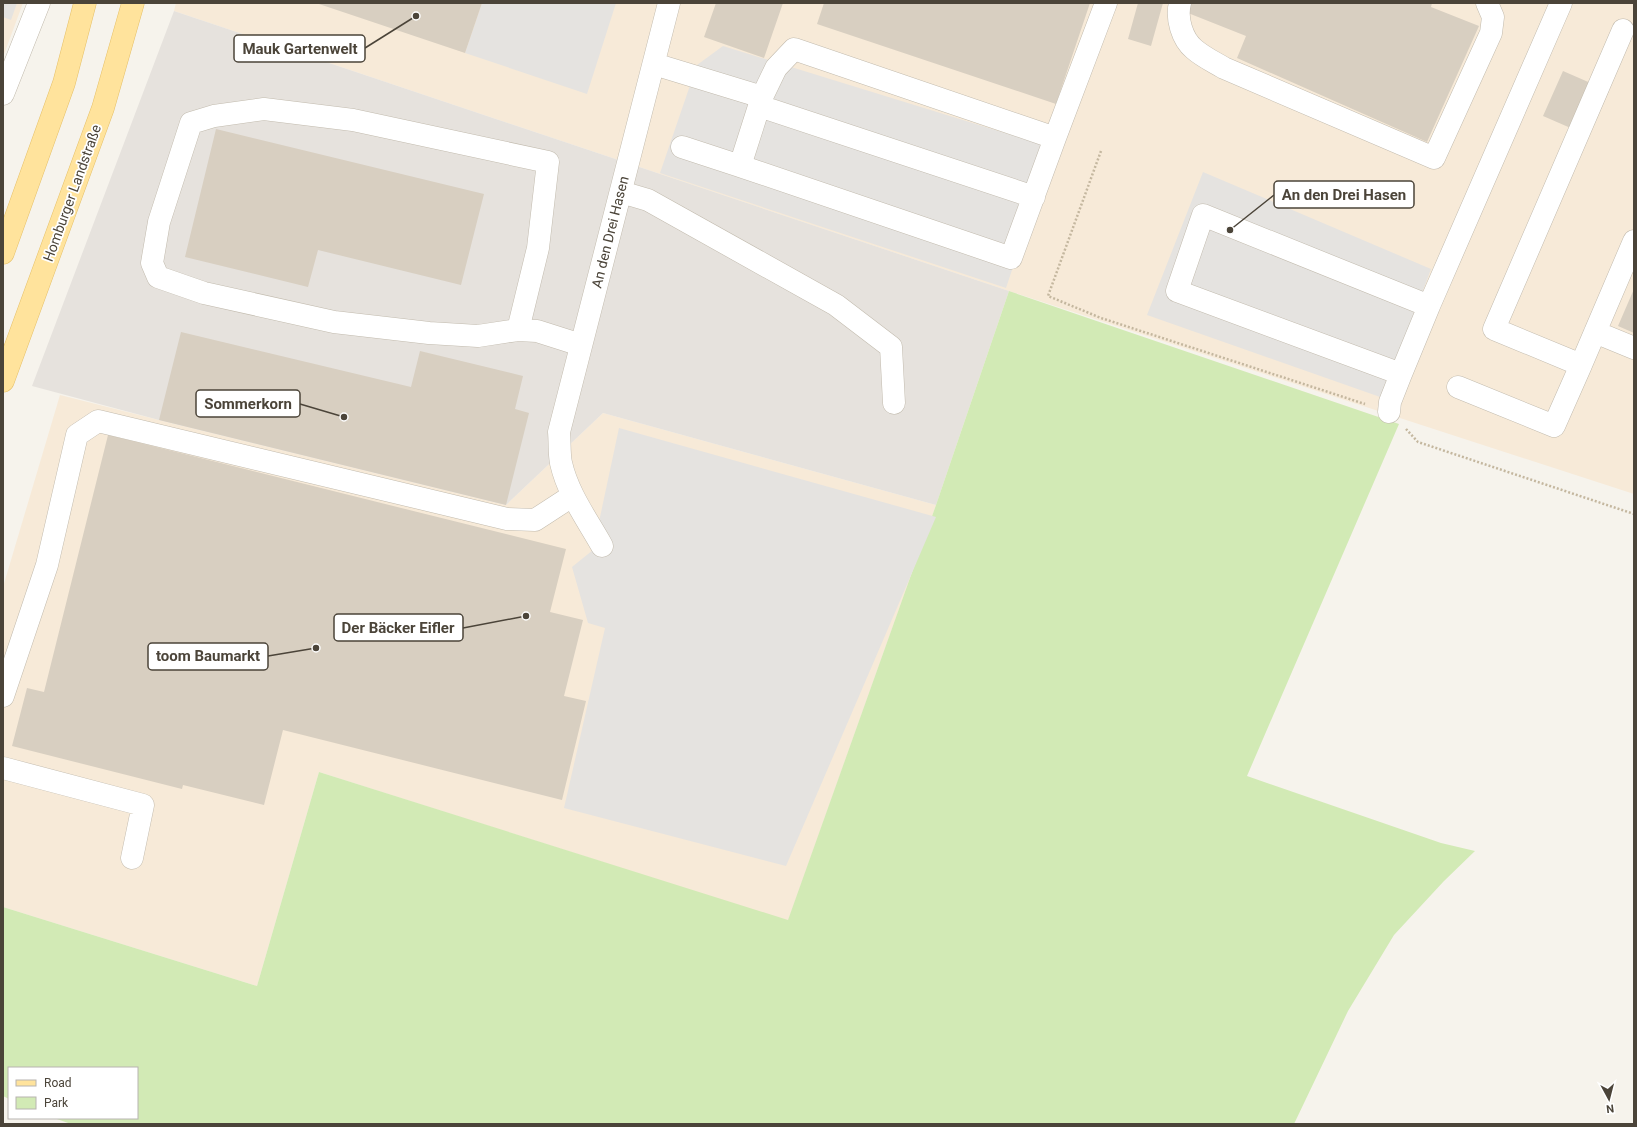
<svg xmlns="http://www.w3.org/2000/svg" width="1637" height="1127" font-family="Roboto,sans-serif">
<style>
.commercial{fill:#f7ead8}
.industrial{fill:#e6e2dd}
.green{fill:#d2eab5}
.parking{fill:#e5e3e0}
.building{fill:#d8cfc1}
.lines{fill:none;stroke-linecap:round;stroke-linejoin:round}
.minor-casing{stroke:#c2bbae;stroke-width:23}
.major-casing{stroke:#e6c16a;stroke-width:23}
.path{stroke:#c4b79f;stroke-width:2.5;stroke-dasharray:2 2;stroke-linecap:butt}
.minor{stroke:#fff;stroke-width:22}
.major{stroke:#ffe39c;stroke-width:22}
.labels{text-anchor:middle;stroke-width:3.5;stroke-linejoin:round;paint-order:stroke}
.street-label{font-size:14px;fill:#4b4439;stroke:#fff}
.leader{fill:none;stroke:#4b4439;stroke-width:1.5}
.callout-dot{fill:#4b4439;stroke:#fff;stroke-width:1.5}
.callout{fill:#fff;stroke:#4b4439;stroke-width:1.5}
.callout-label{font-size:15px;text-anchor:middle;font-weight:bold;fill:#4b4439}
</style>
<rect width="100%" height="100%" fill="#f6f3ec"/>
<!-- commercial -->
<path class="commercial" d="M3,3H23L3,57Z
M176,3H1634V494L1009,291L174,11Z
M60,395L159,420L506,505L603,413L936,505L788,921L319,772L257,986L3,907V587Z"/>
<!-- industrial -->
<path class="industrial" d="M174,11L1009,291L936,505L603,413L506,505L159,420L32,386Z"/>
<!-- green -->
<path class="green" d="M1009,291L1399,424L1247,776L1441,843L1475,851L1444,881L1394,935L1348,1011L1294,1124H71L54,1118H137V1068H9V1099L3,1096V907L257,986L319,772L788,920L936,505Z"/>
<!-- parking -->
<path class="parking" d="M3,3H17L11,20L3,17Z
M482,3H616L587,94L465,53Z
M723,46L1044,145L1011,245L1012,270L1006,288L660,173L697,65Z
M1203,172L1431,269L1383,398L1147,315Z
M619,428L936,517L786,866L564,808L605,628L588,623L572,567L593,550Z"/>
<!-- building -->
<path class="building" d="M316,3H482L465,53Z
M716,3H783L764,58L704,37Z
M824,3H1090L1056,104L817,24Z
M1138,3H1163L1151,46L1128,39Z
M1191,3H1432L1431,7L1479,26L1427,142L1237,58L1246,36L1188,13Z
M1563,71L1609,91L1589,136L1543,116Z
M216,129L484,194L461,285L318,250L308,287L185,257Z
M1634,289V333L1618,326Z
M181,332L411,387L420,351L523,376L515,409L529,413L506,505L159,420Z
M108,435L566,549L550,612L583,620L564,696L586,701L562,800L283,730L264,805L183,785L182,789L12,746L27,688L44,692Z"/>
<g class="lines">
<defs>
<path id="minor" d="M1180,3C1176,18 1182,39 1194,49C1203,57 1214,62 1224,68L1434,158L1491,33L1493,17L1487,3
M1623,30L1494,329L1581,365L1634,241
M654,64L762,97
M3,94L39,3
M759,106L1034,197
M1055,138L794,49L776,68L762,97L740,166L1011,258L1055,138L1106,3
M682,147L740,166
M621,192L648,200L836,305L891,347L894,403
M1429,306L1401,374L1177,291L1203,215L1429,306L1561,3
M518,330L538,248L548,162L353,120L264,109L214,116L191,123L159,222L152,263L158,277L204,293L334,322L429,333L478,336L518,330L537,331L581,345
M1595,332L1634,348
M1458,387L1554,426L1581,365
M1389,412L1390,402L1401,374
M602,546C587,519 568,494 561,463C559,453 560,442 559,432L669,3
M3,696L47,565L77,435L98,421L507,519L535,520L572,496
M3,768L143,805L132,858"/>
<path id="major" d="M3,253L64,83L85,3
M3,381L103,108L133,3"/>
</defs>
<!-- minor casing -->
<use href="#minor" class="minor-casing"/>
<!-- major casing -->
<use href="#major" class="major-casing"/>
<!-- path -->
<path class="path" d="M1101,151L1048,296L1101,318L1365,404
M1406,429L1418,442L1634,514"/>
<!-- minor -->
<use href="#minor" class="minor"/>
<!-- major -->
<use href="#major" class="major"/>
</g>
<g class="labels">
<!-- street labels -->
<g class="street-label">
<text transform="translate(72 193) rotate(-70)" y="5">Homburger Landstraße</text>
<text transform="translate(610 232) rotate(-76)" y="5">An den Drei Hasen</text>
</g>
</g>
<!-- callouts -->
<path class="leader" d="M416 16L365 48M1230 230L1274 195M344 417L300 404M526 616L463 628M316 648L268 656"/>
<g class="callout-dot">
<circle cx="416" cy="16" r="4"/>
<circle cx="1230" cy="230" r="4"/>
<circle cx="344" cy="417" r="4"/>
<circle cx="526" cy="616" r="4"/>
<circle cx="316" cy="648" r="4"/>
</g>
<g class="callout">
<rect x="234" y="35" width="131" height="27" rx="4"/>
<rect x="1274" y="181" width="140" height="27" rx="4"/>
<rect x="196" y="390" width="104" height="27" rx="4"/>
<rect x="334" y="614" width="129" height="27" rx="4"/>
<rect x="148" y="643" width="120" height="27" rx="4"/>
</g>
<g class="callout-label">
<text x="300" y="54">Mauk Gartenwelt</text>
<text x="1344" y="200">An den Drei Hasen</text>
<text x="248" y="409">Sommerkorn</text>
<text x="398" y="633">Der Bäcker Eifler</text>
<text x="208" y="661">toom Baumarkt</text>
</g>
<!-- border -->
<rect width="1637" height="1127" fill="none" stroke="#4b4439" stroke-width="8"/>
<!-- legend -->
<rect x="8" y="1067" width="130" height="52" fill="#ffffff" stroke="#b7b4b0"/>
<rect x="16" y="1080" width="20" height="6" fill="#ffe39c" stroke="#b7b4b0"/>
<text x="44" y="1087" font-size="12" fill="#4b4439">Road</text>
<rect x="16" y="1097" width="20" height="12" fill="#d2eab5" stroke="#b7b4b0"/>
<text x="44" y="1107" font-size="12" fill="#4b4439">Park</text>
<!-- north arrow -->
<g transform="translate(1609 1099) rotate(173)" stroke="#ffffff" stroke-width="3" paint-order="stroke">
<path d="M0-3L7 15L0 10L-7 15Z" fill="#4b4439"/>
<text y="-6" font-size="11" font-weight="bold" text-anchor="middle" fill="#4b4439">N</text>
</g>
</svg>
